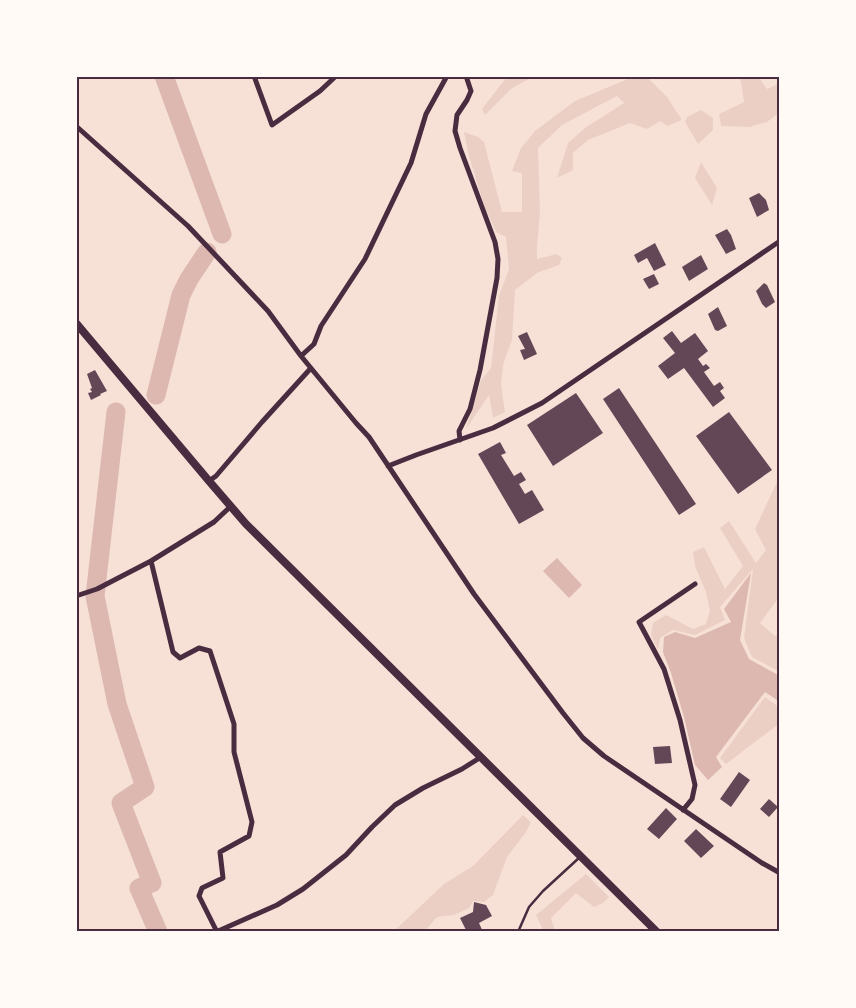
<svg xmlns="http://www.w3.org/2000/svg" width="856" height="1008" font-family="'DejaVu Sans',sans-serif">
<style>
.green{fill:#ebcfc5}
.water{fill:#dcb8b0}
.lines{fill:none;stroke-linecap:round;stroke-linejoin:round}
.river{stroke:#dcb8b0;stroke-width:19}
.building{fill:#644757}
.service{stroke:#4a2c40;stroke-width:2.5}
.minor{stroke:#4a2c40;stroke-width:5}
.primary{stroke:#4a2c40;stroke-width:8}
.neatline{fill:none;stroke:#4a2c40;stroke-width:2}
</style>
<rect width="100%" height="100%" fill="#f7e1d7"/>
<!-- green -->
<path class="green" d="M511,76H534L511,89L485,115L482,109L506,78Z
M635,76H646L667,97L682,120L667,126L660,121L647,129L630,123L588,140L573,153V170L557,178L568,143L585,128L624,103L617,96L562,125L538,148L540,212L537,246V259L557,254L562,258L559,265L537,273L515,290L512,340L503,365L501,384L505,412L493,418L489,395L466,429L481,380L491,368L499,296L509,269L506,237L496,232L484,205L469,156L464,132L478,137L484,142L502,212H522V173L512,171L521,148L535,131L575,101Z
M740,76H758L767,89L780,83V112L767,122L749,127L721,126L719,114L744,102Z
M701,110L713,118V130L698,144L685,122L687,117Z
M701,162L717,188L712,205L695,178Z
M780,478V596L760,623L775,636L780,633V672L752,657L744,638L753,569L720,607L725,620L695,635L673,630L660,638L658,650L651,635L653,623L666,615L693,629L706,624L710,611L706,592L695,566L693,552L704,547L725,589L743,566L720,528L729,521L756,563L766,550L755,529L776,484Z
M765,697L780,708V728L776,726L726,764L720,758Z
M523,815L531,822L526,832L507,857L493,895L484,902L473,901L469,908L454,915L437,917L424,932H393L444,884L473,866Z
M586,874L609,897L603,903L594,907L576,893L551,918L553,925L556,932H544L536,915Z"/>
<!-- water -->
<path class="water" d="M557,558L582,585L569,598L543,571Z
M751,573L740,640L749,659L780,676V702L765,692L716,757L722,767L708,780L695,765L684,717L671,673L663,652L664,637L675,632L695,638L731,622L724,609Z"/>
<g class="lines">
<!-- river -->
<path class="river" d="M164,76L222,234
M156,395L181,295L189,279L207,252
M116,412L95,596L117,704L145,787L121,803L152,883L139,888L158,932"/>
</g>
<!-- building -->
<path class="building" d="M759,193L766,200L769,210L757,217L749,198Z
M727,229L731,235L736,249L726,254L715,235Z
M655,243L666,265L654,271L647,258L638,263L634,255Z
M701,255L708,269L689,281L682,267Z
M654,274L659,284L649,289L643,279Z
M764,283L767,285L775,302L766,308L762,304L756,291Z
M718,307L727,326L718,331L715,330L708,314Z
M672,331L681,343L695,333L708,351L698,359L703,366L706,364L710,368L704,372L714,386L720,382L724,388L720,391L725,398L713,407L684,368L668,379L658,366L675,353L663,338Z
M527,332L537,354L524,360L520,350L525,349L518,336Z
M95,370L107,391L100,394L101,395L91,400L88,393L92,392L90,389L92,388L87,374Z
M619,388L696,504L679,515L603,399Z
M576,393L603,433L553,466L527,425Z
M729,412L772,470L738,494L696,436Z
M500,442L506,453L501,455L514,476L521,472L526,480L519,484L525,494L532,490L544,510L519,524L478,454Z
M670,746L672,763L655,764L653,747Z
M739,772L750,780L731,807L720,799Z
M769,799L778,807L769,817L760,809Z
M666,808L677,819L659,839L647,829Z
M696,829L714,846L701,858L684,841Z
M474,902L486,905L492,916L479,923L483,932H467L460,918L473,912Z"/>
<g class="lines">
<!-- service -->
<path class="service" d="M518,932L529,907L543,891L580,857"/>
<!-- minor -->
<path class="minor" d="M254,76L272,125L320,91L336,76
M76,126L188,226L268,311L301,356L356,423L369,437L474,594L563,713L583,738L604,756L762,863L780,873
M301,356L314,344L321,326L365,259L411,163L426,114L447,76
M460,440L459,431L470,409L480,370L497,278L498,259L495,242L460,148L455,131L457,115L467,100L471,91L466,76
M388,466L416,455L493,428L542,403L780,241
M209,481L216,476L262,422L311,368
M151,561L173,652L180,658L199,648L210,651L234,724V752L252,822L249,836L220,852L223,878L202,888L199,896L217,932
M76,596L97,589L151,561L214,522L231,506
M683,810L692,799L695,785L680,720L664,669L639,622L695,584
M216,932L277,905L303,889L346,855L372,827L395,805L423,788L462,769L481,757"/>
<!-- primary -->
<path class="primary" d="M76,323L209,481L246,524L657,932"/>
</g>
<!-- border -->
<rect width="856" height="1008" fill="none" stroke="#fffaf5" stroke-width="155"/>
<rect x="78" y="78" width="700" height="852" class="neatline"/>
</svg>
